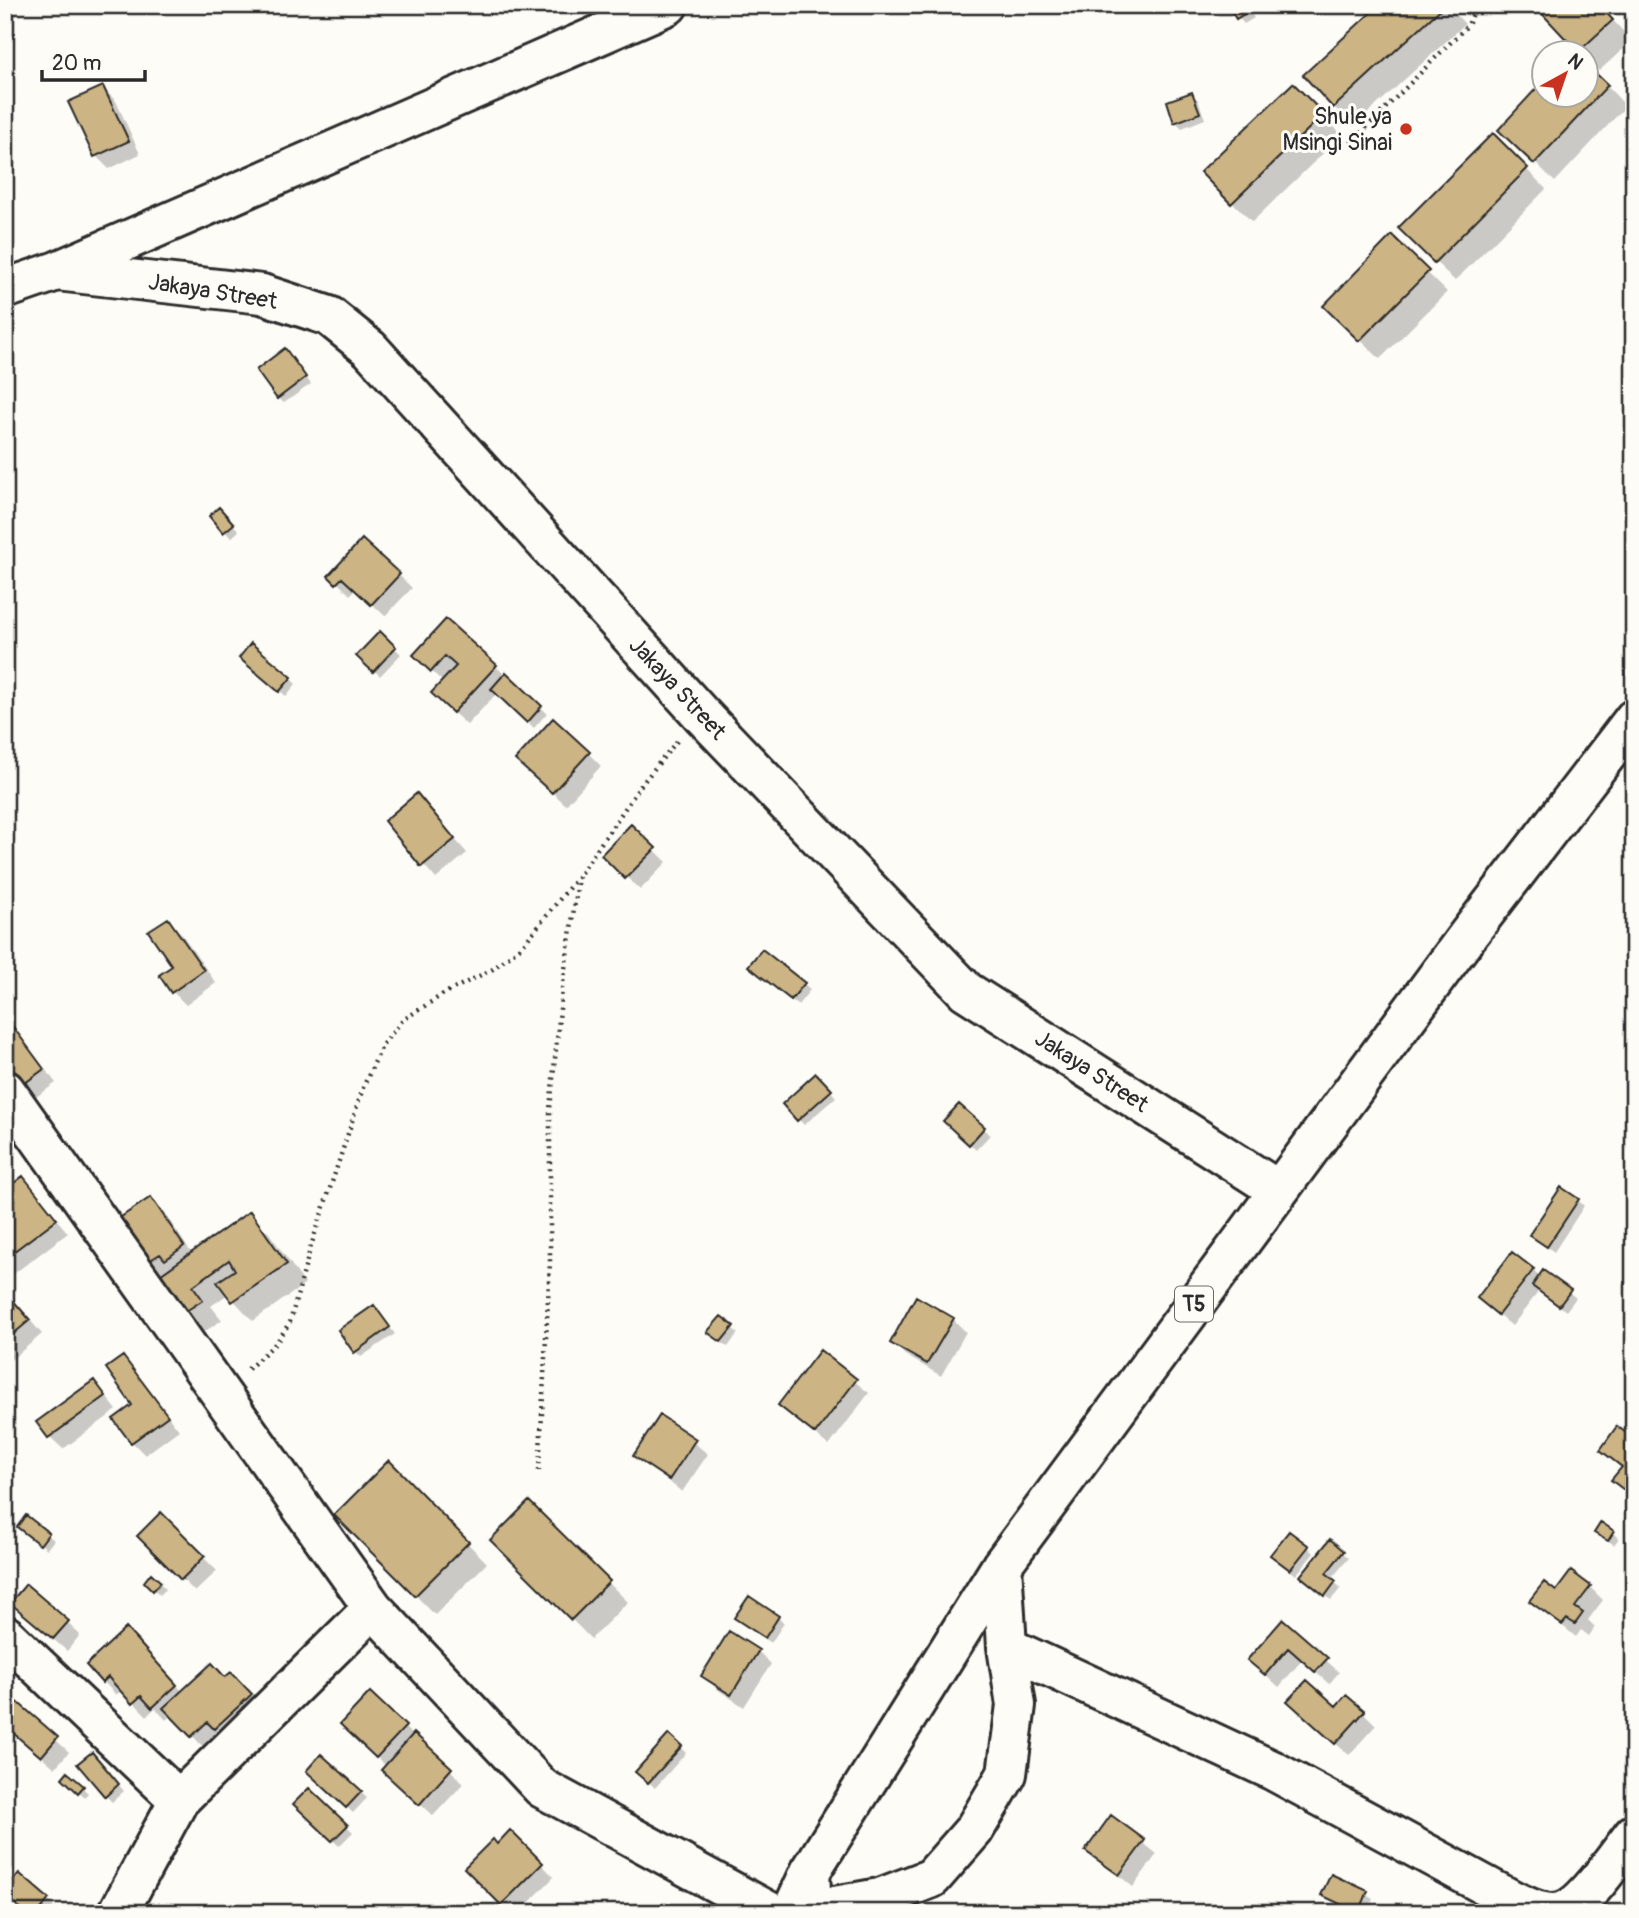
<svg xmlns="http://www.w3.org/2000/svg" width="1639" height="1918" font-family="Pangolin,sans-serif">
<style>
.shadow{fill:#0003}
.building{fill:#cdb484;stroke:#2b2b2b;stroke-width:2}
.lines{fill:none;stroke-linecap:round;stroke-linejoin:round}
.street-casing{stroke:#2b2b2b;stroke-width:44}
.highway-casing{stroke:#2b2b2b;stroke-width:44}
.path{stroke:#2b2b2b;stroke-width:4.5;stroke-dasharray:2 5;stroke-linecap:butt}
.street{stroke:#fdfcf7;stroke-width:38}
.highway{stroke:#fdfcf7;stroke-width:38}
.poi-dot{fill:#c8321e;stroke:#fdfcf7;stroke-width:2.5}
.labels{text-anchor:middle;stroke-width:6;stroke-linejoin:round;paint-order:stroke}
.shield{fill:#fdfcf7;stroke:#6a6a68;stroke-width:2}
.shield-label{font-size:21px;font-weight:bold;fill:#2b2b2b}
.poi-label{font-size:23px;fill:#2b2b2b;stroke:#fdfcf7;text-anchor:end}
.street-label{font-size:23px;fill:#2b2b2b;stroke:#fdfcf7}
</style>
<rect width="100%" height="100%" fill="#fdfcf7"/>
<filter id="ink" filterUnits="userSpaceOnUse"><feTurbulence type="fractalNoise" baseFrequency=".0143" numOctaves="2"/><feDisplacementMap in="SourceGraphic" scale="14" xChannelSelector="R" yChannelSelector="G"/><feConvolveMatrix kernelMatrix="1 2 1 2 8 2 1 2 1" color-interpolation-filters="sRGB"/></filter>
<g filter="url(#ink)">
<!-- shadow -->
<path class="shadow" d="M1233,5H1246L1254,18L1244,24L1230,7Z
M1381,5H1447L1465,24L1354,126L1334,107Z
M1537,5H1599L1632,41L1599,71L1586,59V52H1580Z
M1544,83V94H1586L1607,86L1626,106L1555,182L1501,130Z
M1293,85L1342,135L1252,222L1203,172Z
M103,88L116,101L140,154L109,169L96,156Z
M1192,94L1198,100L1205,119L1182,128L1176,122Z
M1493,135L1546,189L1455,281L1401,228Z
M1392,238L1447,292L1380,359L1326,306Z
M290,357L311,384L284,403L278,398Z
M225,515L239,531L231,538L211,516Z
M399,575L412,588L385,616L356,589L350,595L331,576Z
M446,621L547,713L534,728L497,693L467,725L446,706L443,682L428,668Z
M380,634L401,654L380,676L359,656Z
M247,664L290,678L296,684L286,696Z
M589,754L601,766L566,805L530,772Z
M417,796L467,853L436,879L386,821Z
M631,827L667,862L640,890L604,855Z
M168,920L181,933L216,983L186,1005L173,992L175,966Z
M756,972L804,984L810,990L798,1005Z
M8,1022L56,1083L36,1097L23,1084Z
M816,1075L836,1097L804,1125L784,1104Z
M959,1106L990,1135L976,1150L945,1121Z
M23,1179L68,1233L12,1275L5,1268V1225L14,1219Z
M151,1199L164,1212L192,1254L249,1214L269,1233L305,1284L253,1321L228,1294L211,1306L222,1320L204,1332L184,1312L162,1274L159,1276L146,1263Z
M1578,1200L1584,1206L1554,1252L1531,1235Z
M1533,1270L1540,1277L1544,1272L1576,1298L1566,1311L1539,1291L1512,1326L1479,1298Z
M5,1291L42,1334L5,1365Z
M374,1307L395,1334L361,1357L355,1351Z
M953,1319L966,1332L941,1376L905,1355L892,1342Z
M732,1328L738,1333L728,1347L715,1338Z
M820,1353L869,1393L829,1446L780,1405Z
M123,1358L179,1430L145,1455L132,1442L135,1405Z
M94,1382L117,1410L63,1449L50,1437Z
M661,1417L708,1454L682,1492L635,1455Z
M1634,1441V1498L1614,1480L1622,1469L1602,1450Z
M389,1463L487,1563L435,1615L336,1515Z
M529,1504L628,1602L591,1639L493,1540Z
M161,1515L217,1571L195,1592L140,1536Z
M27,1517L54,1540L47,1549L26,1532Z
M5,1530L12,1537L5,1544Z
M1597,1532H1613L1619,1538L1614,1545Z
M1330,1542L1349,1558L1331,1579L1341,1588L1331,1600L1308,1582Z
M1308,1547L1314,1553L1296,1575L1278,1561Z
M151,1575L166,1589L160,1595L146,1582Z
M1590,1587L1603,1600L1588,1620L1595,1627L1589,1636L1581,1630L1576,1637L1532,1601Z
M26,1616L67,1622L80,1635L67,1651Z
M778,1617L784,1623L771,1643L736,1618Z
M1283,1622L1339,1672L1329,1684L1302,1660L1279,1687L1250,1660Z
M139,1644L183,1692L230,1674L263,1708L205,1749L172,1714L166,1720L155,1708L147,1716L122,1690L116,1695L88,1665Z
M758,1651L771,1664L744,1707L717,1689L704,1676Z
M370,1695L464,1783L433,1816L396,1782L386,1766L355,1737Z
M14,1701L69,1752L55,1768L12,1731Z
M1336,1708L1363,1712L1376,1725L1349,1755L1302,1714Z
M669,1737L686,1753L655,1788L638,1772Z
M321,1756L367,1798L353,1813L308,1771Z
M97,1760L124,1791L112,1802L106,1796Z
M68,1774L88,1793L85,1797L64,1778Z
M309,1790L353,1832L339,1846L296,1804Z
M1111,1817L1157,1854L1133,1887L1088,1850Z
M510,1832L554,1877L519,1913H511L466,1868Z
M20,1876L54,1906L49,1913H27Z
M1332,1876L1373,1899L1367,1913H1355L1323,1895Z
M1435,1908L1442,1913H1431Z"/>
<!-- building -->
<path class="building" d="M1245,5L1249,11L1236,19L1228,6Z
M1379,5H1445L1333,108L1303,75Z
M1534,5H1599L1613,20L1578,52Z
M1586,64L1608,85L1534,164L1498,130L1544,80V94H1586Z
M1293,83L1324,114L1231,204L1200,172Z
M103,86L129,141L94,157L68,102Z
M1192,92L1200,113L1174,123L1167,101Z
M1493,133L1528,168L1434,263L1398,228Z
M1392,235L1429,271L1359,341L1323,306Z
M285,348L306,377L277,399L256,370Z
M219,507L234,524L223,533L209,516Z
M362,539L400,574L371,605L342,578L336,584L328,576Z
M446,619L497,665L453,713L431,693L456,666L445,656L431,672L413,655Z
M380,631L396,647L373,672L356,656Z
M251,643L292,677L279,692L239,658Z
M506,672L542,706L527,723L491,689Z
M553,718L590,752L552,793L515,760Z
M417,793L455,839L421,867L384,821Z
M631,824L656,848L625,879L601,855Z
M168,918L204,970L171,993L159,975L172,966L148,931Z
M762,949L805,983L791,1000L748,966Z
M8,1020L44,1069L21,1086L5,1064V1022Z
M816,1073L832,1090L797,1121L782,1104Z
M959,1104L985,1127L969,1145L943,1121Z
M23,1176L57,1219L5,1258V1223L11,1218L5,1210V1190Z
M1561,1187L1579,1199L1547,1247L1529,1235Z
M151,1197L184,1246L165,1260L160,1254L144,1264L115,1221Z
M250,1211L287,1264L232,1302L217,1282L235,1270L229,1260L193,1286L203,1300L183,1313L169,1296L173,1293L160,1275Z
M1512,1252L1534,1269L1498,1315L1477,1298Z
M1543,1270L1571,1290L1559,1306L1532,1286Z
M5,1291L30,1320L5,1341Z
M916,1296L954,1318L927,1364L890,1343Z
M374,1305L390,1327L354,1353L338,1330Z
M721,1316L734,1326L721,1342L707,1332Z
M820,1350L857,1379L815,1434L778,1405Z
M123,1356L168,1416L131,1443L113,1419L132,1405L106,1368Z
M94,1380L106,1396L48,1438L36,1422Z
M660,1415L696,1439L669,1480L633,1456Z
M1617,1426L1634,1439V1486L1628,1493L1611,1480L1622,1467L1600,1450Z
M389,1460L469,1542L415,1596L334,1515Z
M529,1501L610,1581L571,1620L490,1540Z
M161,1512L205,1556L181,1580L137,1536Z
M26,1515L49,1533L40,1545L17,1527Z
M1601,1522L1614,1531L1608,1541L1594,1533Z
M1289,1531L1309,1546L1290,1570L1270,1555Z
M1330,1539L1344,1551L1326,1573L1336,1581L1325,1596L1300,1576Z
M1571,1571L1591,1586L1575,1607L1583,1613L1575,1624L1567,1619L1562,1625L1529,1601L1544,1582L1556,1591Z
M151,1573L161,1582L153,1591L144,1582Z
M26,1584L69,1621L53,1639L10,1603Z
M749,1596L779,1616L765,1638L734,1618Z
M1283,1619L1328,1658L1315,1672L1288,1648L1265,1675L1247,1660Z
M126,1628L177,1685L152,1708L141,1696L132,1704L108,1677L102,1683L86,1665Z
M729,1631L759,1650L731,1695L701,1676Z
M212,1663L225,1677L231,1672L252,1694L214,1729L207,1722L191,1737L163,1708Z
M1307,1680L1336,1706L1346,1695L1365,1711L1335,1744L1287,1701Z
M370,1692L406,1726L376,1758L340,1724Z
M14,1699L58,1737L41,1757L5,1726V1708Z
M414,1733L452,1768L419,1805L381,1770Z
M669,1734L682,1746L648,1783L635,1772Z
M92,1752L119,1784L105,1797L77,1764Z
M321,1754L362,1791L346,1808L306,1771Z
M67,1772L84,1786L78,1793L62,1778Z
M309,1788L348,1825L332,1841L293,1804Z
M1111,1815L1145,1840L1119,1875L1085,1851Z
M510,1830L543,1863L501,1905L464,1868L493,1839L497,1844Z
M19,1873L49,1899L38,1913H25L5,1895V1890Z
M1331,1874L1368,1891L1359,1913L1321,1895Z"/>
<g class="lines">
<defs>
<path id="street" d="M57,271L262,294L329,316L370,349L701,714L966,991L1278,1190
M5,289L57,271L668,5
M5,1090L373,1608L542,1788L772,1913
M5,1635L179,1800
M1007,1647L1272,1770L1514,1901C1528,1907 1544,1916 1561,1912C1584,1907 1618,1854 1634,1834
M810,1872L812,1910L880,1898L932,1878L974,1830L1007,1774L1016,1705L1007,1647L1002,1565
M118,1913L179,1800L373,1608"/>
<path id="highway" d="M791,1913L810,1872L1002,1565L1468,935L1634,719"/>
</defs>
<!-- street casing -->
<use href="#street" class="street-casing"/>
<!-- highway casing -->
<use href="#highway" class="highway-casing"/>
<!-- path -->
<path class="path" d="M1351,143L1468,25L1477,5
M248,1369L277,1342L290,1322L311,1246L364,1085L383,1044L403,1020L445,993L493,969L523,945L580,874L641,785L677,741
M539,1471L550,1262V1109L562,989L579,875"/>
<!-- street -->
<use href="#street" class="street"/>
<!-- highway -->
<use href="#highway" class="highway"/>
</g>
</g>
<!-- markers -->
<circle class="poi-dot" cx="1406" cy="129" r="7"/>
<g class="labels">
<!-- shield labels -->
<rect class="shield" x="1175" y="1286.5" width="38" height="35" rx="5"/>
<g class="shield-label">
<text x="1194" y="1311">T5</text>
</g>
<!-- poi labels -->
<g class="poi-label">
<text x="1392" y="124">Shule ya<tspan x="1392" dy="26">Msingi Sinai</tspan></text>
</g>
<!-- street labels -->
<g class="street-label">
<text transform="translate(213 291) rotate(9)" y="8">Jakaya Street</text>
<text transform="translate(678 688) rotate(47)" y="8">Jakaya Street</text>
<text transform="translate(1092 1071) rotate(33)" y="8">Jakaya Street</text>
</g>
</g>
<!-- margin -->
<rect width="1639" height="1918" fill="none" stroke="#fdfcf7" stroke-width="28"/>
<rect x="14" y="14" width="1611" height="1890" fill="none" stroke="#2b2b2b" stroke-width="2.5" filter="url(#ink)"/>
<!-- north arrow -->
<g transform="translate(1565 74) rotate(40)"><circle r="33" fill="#fdfcf7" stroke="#a9a8a5" stroke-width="2"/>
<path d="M0-5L12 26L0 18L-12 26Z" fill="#c8321e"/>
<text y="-10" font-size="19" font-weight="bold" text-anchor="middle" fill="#2b2b2b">N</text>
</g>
<!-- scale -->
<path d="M42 70v10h103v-10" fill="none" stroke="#2b2b2b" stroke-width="3.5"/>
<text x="52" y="70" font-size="21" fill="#2b2b2b" stroke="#fdfcf7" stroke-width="5" paint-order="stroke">20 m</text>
</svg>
